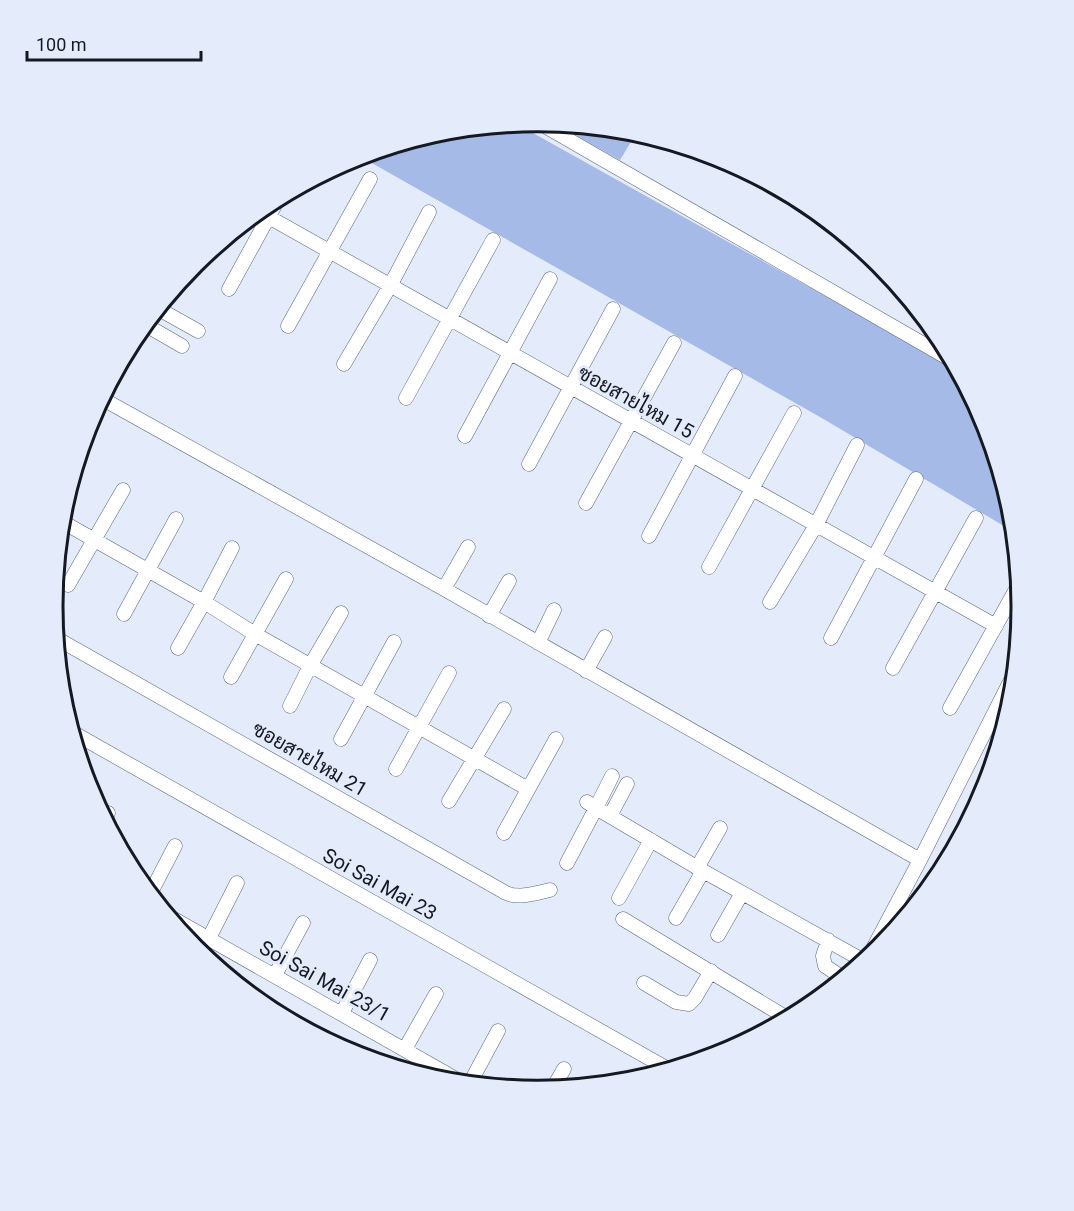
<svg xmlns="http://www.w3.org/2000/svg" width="1074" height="1211" font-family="Roboto,Sarabun,sans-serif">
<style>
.green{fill:#a6bae7}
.water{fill:#7a97d8}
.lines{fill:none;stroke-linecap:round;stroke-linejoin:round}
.minor-casing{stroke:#58637a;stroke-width:15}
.minor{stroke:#fff;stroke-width:14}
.labels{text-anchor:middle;stroke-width:6;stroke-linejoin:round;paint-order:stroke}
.street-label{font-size:20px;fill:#151922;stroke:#e4ecfc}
.rim{fill:none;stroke:#151922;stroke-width:3}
</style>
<rect width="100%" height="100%" fill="#e4ecfc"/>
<!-- green -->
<path class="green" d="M515,123L958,370L985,420L1012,511L1014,532L820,417L370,162L376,150L443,130Z
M554,123L632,130L637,132L620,160Z"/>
<!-- water -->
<path class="water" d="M992,766L984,791L940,875L905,917Z"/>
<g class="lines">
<defs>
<path id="minor" d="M536,121L953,361
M258,211L996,626
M229,289L280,196
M157,308L198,331
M144,324L182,346
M288,326L370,179
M344,364L390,286L429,212
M101,398L444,589L920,860
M406,398L493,240
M465,436L550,279
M529,464L613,309
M586,503L674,343
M61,521L204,602L255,634L528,789
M649,536L735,376
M709,567L794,413
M68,585L123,490
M444,589L468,547
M770,602L816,525L857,445
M124,614L176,519
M489,616L509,581
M56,638L506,893C519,899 536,893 550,890
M831,638L916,479
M538,643L554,610
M178,648L204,602L232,548
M893,668L976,518
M586,671L605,637
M231,677L286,579
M290,706L310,666L341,613
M950,708L1019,584
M72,732L668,1069
M341,739L394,642
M396,769L449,673
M449,801L504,709
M587,802L596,808L612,776
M610,816L627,784
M105,819L108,813
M504,833L556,739
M567,863L596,808L703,871L864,961
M697,868L720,828
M150,894L175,846
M619,898L651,840
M167,915L463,1083
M676,918L703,871
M623,919L787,1018
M718,935L742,893
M209,938L237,883
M828,940L823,956L825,966L843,978
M868,958L920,860L1015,672
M275,975L303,923
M644,983L676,1002L689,1004L695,998L711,971
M342,1013L370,960
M405,1049L436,994
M470,1083L498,1031
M553,1088L564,1069"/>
</defs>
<!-- minor casing -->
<use href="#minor" class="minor-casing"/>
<!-- minor -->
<use href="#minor" class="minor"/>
</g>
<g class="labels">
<!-- street labels -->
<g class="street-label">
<text transform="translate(636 402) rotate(29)" y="7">ซอยสายไหม 15</text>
<text transform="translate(310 759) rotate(30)" y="7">ซอยสายไหม 21</text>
<text transform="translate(380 884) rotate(29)" y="7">Soi Sai Mai 23</text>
<text transform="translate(325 981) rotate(29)" y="7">Soi Sai Mai 23/1</text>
</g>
</g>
<!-- crop -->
<path d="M0 0H1074V1211H0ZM63 606a474 474 0 1 1 948 0a474 474 0 1 1-948 0Z" fill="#e4ecfc" fill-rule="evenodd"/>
<path class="rim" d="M63 606a474 474 0 1 1 948 0a474 474 0 1 1-948 0Z"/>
<!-- scale -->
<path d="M27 51v9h174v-9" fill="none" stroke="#151922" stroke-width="3"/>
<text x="36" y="51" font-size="18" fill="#151922" stroke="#e4ecfc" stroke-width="4.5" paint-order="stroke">100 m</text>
</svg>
